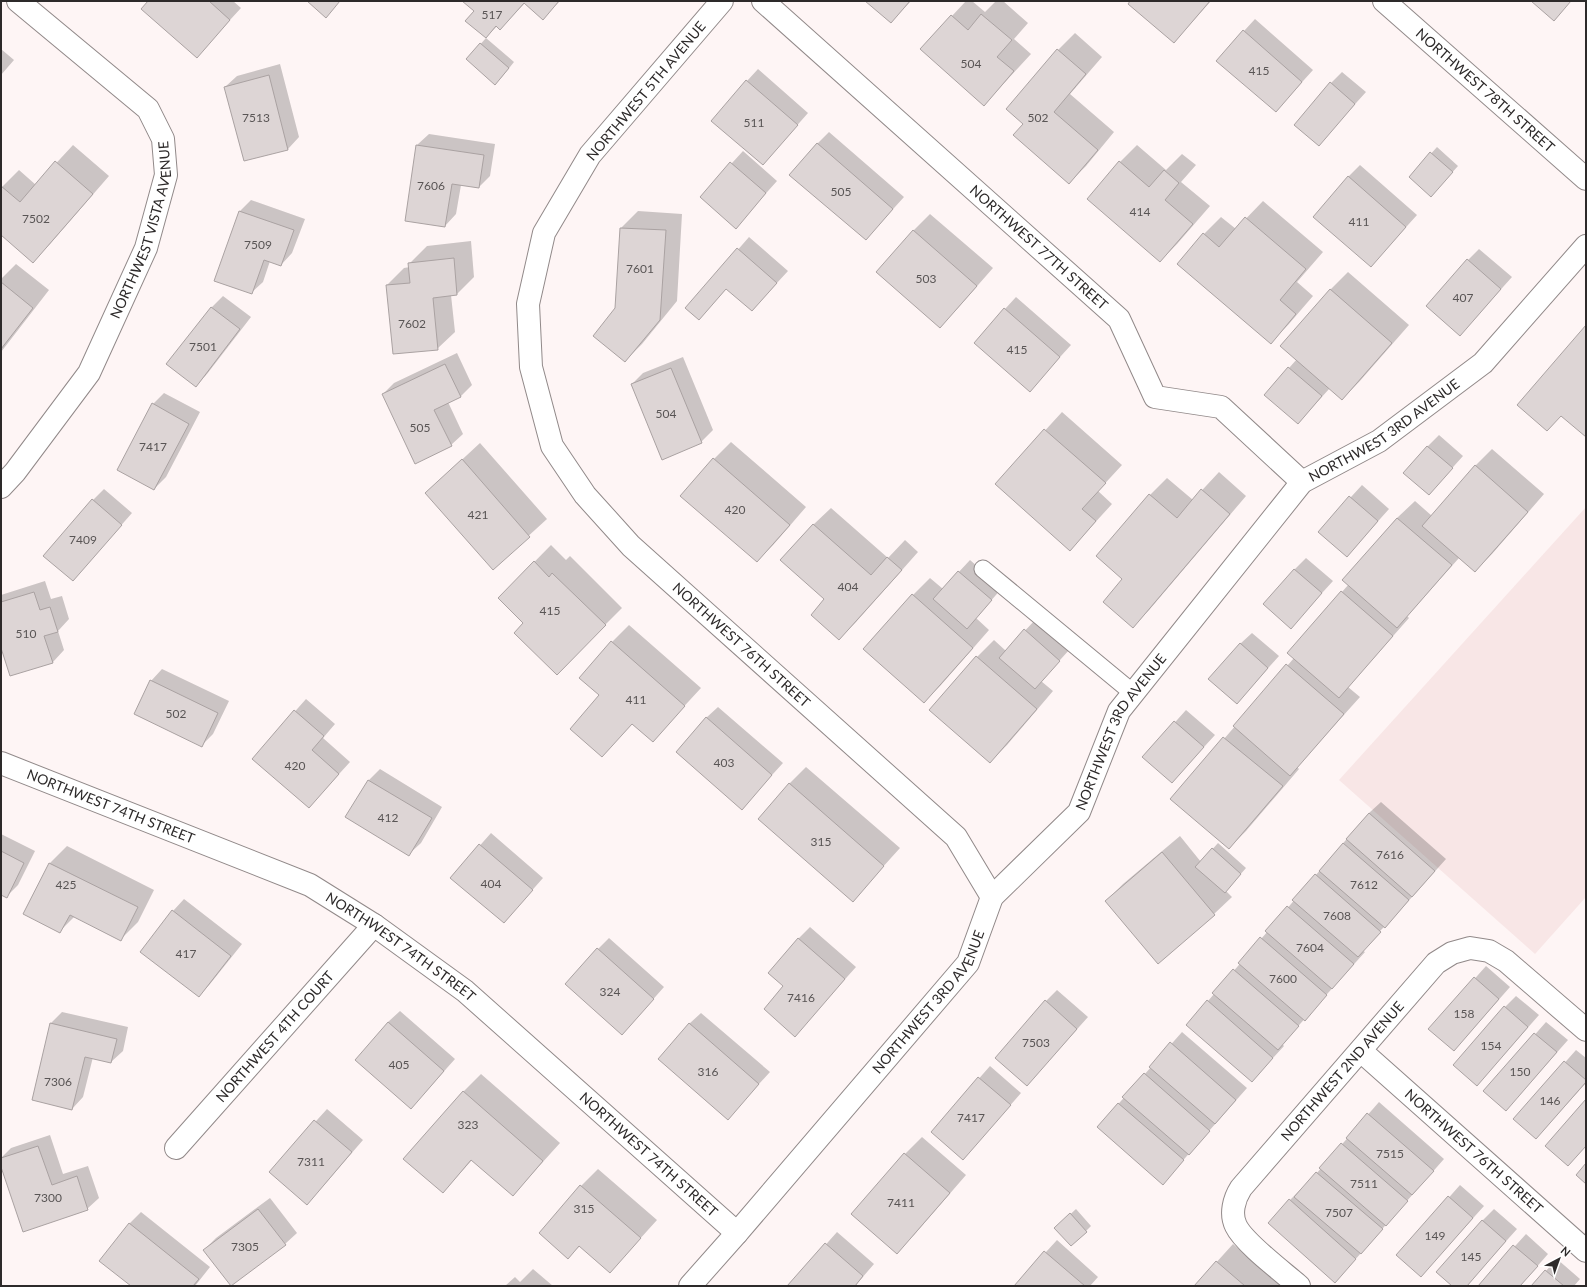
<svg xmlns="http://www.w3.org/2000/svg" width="1587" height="1287" font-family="Lato,sans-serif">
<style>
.built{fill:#f8e6e6}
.shadow{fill:#0003}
.building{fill:#ddd5d5;stroke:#aaa2a2}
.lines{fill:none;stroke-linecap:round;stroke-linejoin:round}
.lane-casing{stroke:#918989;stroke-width:19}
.street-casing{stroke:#918989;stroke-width:24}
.secondary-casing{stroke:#918989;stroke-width:24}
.lane{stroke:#fff;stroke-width:17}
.street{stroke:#fff;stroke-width:22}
.secondary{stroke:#fff;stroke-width:22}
.labels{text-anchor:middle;stroke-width:4;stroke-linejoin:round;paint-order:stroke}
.number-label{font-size:12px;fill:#595555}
.street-label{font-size:14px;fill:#2d2a2a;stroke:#fff}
</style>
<rect width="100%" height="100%" fill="#fef5f5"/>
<!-- built -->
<path class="built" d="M1586,507V897L1535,954L1339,780Z"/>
<!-- shadow -->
<path class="shadow" d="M149,1H233L241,8L197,56Z
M463,1H560L543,18L525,3L500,29L497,26L486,37L475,11Z
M867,1H911L891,22Z
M966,1H972L985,12L996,1H1003L1028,23L1014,39L1031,54L984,105L921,49Z
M1131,1H1211L1174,42Z
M1255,19L1313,70L1276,111L1244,31Z
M1075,33L1102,57L1070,94L1114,132L1086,166L1069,183L1024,124L1058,50Z
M486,38L514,62L501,78L467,59Z
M1,49L14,60L1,75Z
M280,64L299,137L288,149L244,160L225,87L237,76Z
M758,69L808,113L763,164L747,81Z
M1342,72L1366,92L1319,144L1331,83Z
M829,132L904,197L866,239L817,144Z
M429,134L495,144L490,176L479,187L461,185L456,214L445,226L417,145Z
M73,145L109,176L50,244L33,261L1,234V188L19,170L36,185Z
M1137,145L1166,170L1182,154L1196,165L1181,182L1210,206L1177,244L1160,261L1120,162Z
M1437,147L1458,166L1431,196L1410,177Z
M743,151L777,181L736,227L701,197Z
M1360,165L1417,215L1371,266L1348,177Z
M251,200L305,219L292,253L281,265L270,261L263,282L251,293L216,280L240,211Z
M1263,201L1323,252L1297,282L1313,296L1288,325L1271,342L1204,234L1221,217L1236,229Z
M638,211L682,214L677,301L642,344L625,361L616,309L621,228Z
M930,214L993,268L957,309L940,326L913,231Z
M749,237L788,271L752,310L727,288L699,319L687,308Z
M471,241L474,277L457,294L451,295L455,332L437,349L387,285L404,268L410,267V263L427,246Z
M1479,249L1512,277L1460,335L1468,260Z
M16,264L49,290L1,352V279Z
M1348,272L1409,325L1359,382L1342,399L1330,388L1298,423L1289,368L1297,359L1282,346L1331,289Z
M223,296L251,317L207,374L196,386L167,364L212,307Z
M1016,297L1071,345L1030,390L1005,309Z
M457,353L472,385L461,396L448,402L463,434L451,445L383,394L394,383Z
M683,357L713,430L701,442L632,384L643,373Z
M164,393L200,412L166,477L154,489L153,404Z
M1062,412L1122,465L1098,491L1112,504L1070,550L996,484Z
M1439,435L1463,456L1429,494L1428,446Z
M731,442L806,507L774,544L757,561L714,459Z
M480,443L547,519L493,568L426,493Z
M1492,449L1544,494L1492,554L1475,571L1459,558L1407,616L1409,618L1348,687L1360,697L1297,767L1299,769L1246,831L1229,848L1172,799L1294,658L1288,653L1349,584L1344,580L1397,518L1415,501L1432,516L1475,466Z
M1219,472L1246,496L1150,609L1133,627L1124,578L1150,495L1167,478L1193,500Z
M1362,485L1389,509L1347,556L1319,532Z
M104,489L132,513L73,580L93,500Z
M831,508L888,558L905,540L918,552L856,622L839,639L826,599L813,525Z
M551,545L566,560L570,556L622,608L557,673L524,623L499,598Z
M1306,558L1333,581L1291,627L1294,570Z
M970,560L1002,588L976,618L989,630L941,685L924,702L913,595L930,578L943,589Z
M45,581L51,599L62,596L69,619L58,631L64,650L53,662L11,675L1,644V595Z
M1036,619L1070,649L1041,681L1053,691L1007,745L990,762L977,657L994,640L1006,651Z
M629,625L701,688L653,740L633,723L602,756L600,695L612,642Z
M1252,633L1279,656L1237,703L1240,644Z
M162,669L229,701L213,734L201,746L151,681Z
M306,699L335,724L323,738L350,762L309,807L253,759Z
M718,707L783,763L742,808L706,718Z
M1186,710L1215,735L1172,782L1144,757Z
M806,767L900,848L853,900L789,784Z
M380,769L442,807L421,843L409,854L347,817L369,780Z
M1381,802L1446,859L1396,915L1377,934L1378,935L1363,951L1365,952L1282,1044L1284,1046L1252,1081L1208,1001L1369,813Z
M491,833L543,878L504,922L452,877Z
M1,834L35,851L18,885L7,896L1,894Z
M1180,836L1201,862L1218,843L1246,868L1226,891L1232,897L1214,914L1106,901L1123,884Z
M67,846L154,890L138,922L121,939L75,916L60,931L24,913L50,863Z
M184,899L242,944L210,984L199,996L173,911Z
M810,927L856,967L795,1035L785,986L798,939Z
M609,938L664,987L633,1022L598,949Z
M1486,966L1510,987L1465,1038L1430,1029Z
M1057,990L1088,1017L1027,1085L1046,1001Z
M1516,996L1539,1015L1477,1085L1505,1007Z
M400,1011L455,1059L422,1096L388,1022Z
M62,1012L128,1027L123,1051L111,1062L93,1057L83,1097L72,1109L51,1023Z
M701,1013L770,1072L728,1118L689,1024Z
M1546,1022L1568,1040L1506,1110L1485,1091Z
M1182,1032L1247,1088L1163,1183L1098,1127Z
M1576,1050L1586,1058V1083L1536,1138L1515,1119Z
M990,1066L1021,1093L963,1159L932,1132Z
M481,1074L560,1143L513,1195L472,1160L443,1192L405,1159L464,1091Z
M1379,1102L1444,1159L1346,1270L1290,1200L1301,1189L1302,1190Z
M327,1109L363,1140L318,1192L270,1172Z
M50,1135L63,1174L88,1166L99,1198L87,1209L1,1164V1158L11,1148Z
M922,1137L966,1175L914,1235L897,1252L905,1154Z
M598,1169L657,1220L610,1272L580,1246L568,1257L540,1233L581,1186Z
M1460,1185L1484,1206L1421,1276L1398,1255Z
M270,1198L297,1233L285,1244L204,1250L216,1238Z
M1076,1209L1091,1226L1086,1231L1061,1223Z
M1494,1209L1517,1229L1466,1286H1454L1482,1221Z
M141,1212L210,1267L195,1286H132L129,1224Z
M837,1232L874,1264L855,1286H789Z
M1526,1234L1548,1254L1520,1286H1479Z
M1057,1240L1098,1277L1090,1286H1015Z
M1233,1244L1282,1286H1195Z
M1557,1259L1580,1279L1574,1286H1532Z
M533,1269L553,1286H505L515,1277L520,1282Z"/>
<!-- building -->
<path class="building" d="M148,1H209L230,20L197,58L141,9Z
M307,1H340L326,18Z
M462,1H559L543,20L524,3L500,30L496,26L486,38L465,21L474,11Z
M865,1H910L891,23Z
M1130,1H1210L1174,43L1128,4Z
M1531,1H1571L1554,21Z
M981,14L1012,40L997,57L1014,71L984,106L920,49L951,15L968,30Z
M1243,30L1302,82L1276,112L1216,61Z
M480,43L509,68L495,85L466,59Z
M1057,49L1086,74L1054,112L1098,150L1069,184L1013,135L1023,124L1006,109Z
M269,75L288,150L244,161L224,87Z
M746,80L798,125L763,165L711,121Z
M1330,82L1355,104L1319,146L1294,125Z
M817,143L893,209L866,240L789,175Z
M416,145L484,155L479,188L452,184L445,227L405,221Z
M1430,152L1453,172L1431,197L1409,177Z
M55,161L93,194L33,263L1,235V186L20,202Z
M1119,161L1149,187L1164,170L1179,183L1165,200L1193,224L1160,262L1087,199Z
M730,162L766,193L736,229L700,197Z
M1348,176L1406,227L1371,267L1313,217Z
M239,211L294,230L281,266L264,260L252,294L214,281Z
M1245,217L1306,269L1280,300L1296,314L1271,344L1177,264L1203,233L1219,247Z
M620,228L666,230L660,320L625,362L593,336L615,308Z
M913,230L977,286L940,328L876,272Z
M737,248L777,283L752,311L726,289L699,320L685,308Z
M454,258L457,295L433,298L438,350L393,354L386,285L410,283L408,263Z
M1467,259L1501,289L1460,336L1426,306Z
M1,282L33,308L1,349Z
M1330,289L1392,343L1342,400L1280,346Z
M211,307L240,329L196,387L166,364Z
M1004,308L1060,357L1030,392L974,343Z
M1586,325V437L1561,416L1547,431L1517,405Z
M445,364L461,397L434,410L452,446L415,464L382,394Z
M1288,367L1322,396L1298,424L1264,395Z
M671,368L702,443L662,460L631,384Z
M152,403L189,424L154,490L117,470Z
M1044,429L1106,483L1082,509L1096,521L1070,551L995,484Z
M1427,446L1453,468L1429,495L1403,473Z
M713,458L790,525L757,562L680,496Z
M462,459L530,537L493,570L425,493Z
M1475,465L1528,512L1475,572L1422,526Z
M1201,489L1230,514L1133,628L1103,602L1122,579L1096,556L1149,494L1177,518Z
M1349,496L1378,521L1347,557L1318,532Z
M92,499L122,525L73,581L43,556Z
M1397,518L1452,565L1397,628L1342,580Z
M813,524L871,575L887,557L902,570L839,640L811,615L824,599L780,560Z
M534,561L549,577L552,573L606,625L557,675L514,633L523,623L498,598Z
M1294,569L1322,593L1291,629L1263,604Z
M958,571L992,600L967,629L933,599Z
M1341,591L1393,636L1339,698L1287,653Z
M34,592L40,610L50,607L58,632L44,636L53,663L10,676L1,648V602Z
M912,594L973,648L924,703L863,649Z
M1024,629L1060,661L1035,689L999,658Z
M611,641L685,706L653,742L632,724L602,757L570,729L599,695L579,678Z
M1240,643L1268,668L1237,704L1208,679Z
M976,656L1037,709L990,763L929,710Z
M1286,664L1344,714L1290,776L1233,726Z
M150,680L218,713L202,747L134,714Z
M294,710L324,736L312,750L339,774L309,808L252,759Z
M706,717L772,775L742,810L676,752Z
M1174,721L1204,747L1172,783L1142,757Z
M1223,737L1283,786L1229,849L1170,799Z
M368,780L432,818L409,856L345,817Z
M789,783L884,866L853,902L758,819Z
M1369,813L1435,871L1412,897L1346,839Z
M1343,843L1409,900L1385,928L1319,871Z
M479,844L533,890L504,923L450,878Z
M1212,848L1241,874L1225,893L1195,867Z
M1,851L24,863L7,898L1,895Z
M1162,852L1215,915L1158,964L1105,901Z
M49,863L138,907L121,941L70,915L60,933L23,914Z
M1315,874L1381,932L1358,957L1292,900Z
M1287,906L1354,964L1332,989L1265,931Z
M172,910L231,956L199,997L140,952Z
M1260,937L1327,995L1305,1021L1238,963Z
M798,938L845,979L795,1037L764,1009L783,986L768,973Z
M597,948L654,999L622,1035L565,984Z
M1233,969L1299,1026L1278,1050L1212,993Z
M1474,977L1499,999L1454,1051L1428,1029Z
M1045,1000L1077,1029L1027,1086L995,1058Z
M1207,1000L1273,1058L1252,1082L1186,1025Z
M1504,1006L1528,1027L1477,1086L1453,1065Z
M388,1022L444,1071L411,1109L355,1060Z
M50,1023L117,1039L111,1063L85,1057L72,1110L32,1100Z
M689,1023L759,1084L728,1120L658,1059Z
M1534,1033L1557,1052L1506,1111L1483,1091Z
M1170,1042L1236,1100L1215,1124L1149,1067Z
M1564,1061L1586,1080V1082L1536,1139L1513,1119Z
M1144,1073L1210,1131L1189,1155L1122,1097Z
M978,1077L1011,1105L963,1160L931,1132Z
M463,1091L543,1161L513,1196L471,1160L443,1193L403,1159Z
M1586,1099V1146L1568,1166L1545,1146Z
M1118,1103L1184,1160L1163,1185L1097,1127Z
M1367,1113L1434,1171L1412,1195L1346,1138Z
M314,1120L352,1152L307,1205L269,1172Z
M1341,1143L1408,1201L1386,1226L1319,1168Z
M38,1146L52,1185L77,1176L88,1210L23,1232L1,1167V1158Z
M904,1153L950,1193L897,1254L851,1214Z
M1586,1163V1184L1576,1175Z
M1316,1172L1383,1229L1361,1254L1294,1197Z
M580,1185L641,1238L610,1273L579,1246L568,1259L539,1233Z
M1448,1196L1473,1218L1421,1277L1396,1255Z
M1289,1199L1356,1259L1335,1283L1268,1223Z
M258,1209L286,1245L231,1286L203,1250Z
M1070,1213L1087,1232L1071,1246L1054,1228Z
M1482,1220L1506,1241L1467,1286H1452L1436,1272Z
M129,1223L199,1279L193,1286H131L99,1261Z
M825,1243L863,1276L855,1286H787Z
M1513,1245L1538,1266L1520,1286H1478Z
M1044,1251L1085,1286H1014Z
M1216,1261L1245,1286H1194Z
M1545,1270L1564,1286H1531Z"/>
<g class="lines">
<defs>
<path id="lane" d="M983,569L1133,693"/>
<g id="street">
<path id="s1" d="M722,1L590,155L544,233L528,304L531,367L552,446L585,495L631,546L956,837L992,897"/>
<path id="s2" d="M763,1L1119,319L1155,397L1221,407L1302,482"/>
<path id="s3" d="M1,487L15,472L89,373L146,248L166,175L163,139L148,109L18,1"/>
<path id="s4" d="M1,763L310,885L374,925L465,991L737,1233"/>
<path id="s5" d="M1361,1051L1586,1251"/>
<path id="s6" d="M176,1148L374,925"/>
<path id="s7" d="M690,1286L737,1233L968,963L992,897L1079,812L1119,711L1302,482L1379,441L1483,363L1586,246"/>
<path id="s8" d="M1299,1286C1283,1272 1244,1243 1236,1226C1230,1214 1234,1199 1241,1188L1436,963L1452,953L1470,948L1489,951L1506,961L1586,1030"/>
</g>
<g id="secondary">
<path id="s9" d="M1384,1L1586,179"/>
</g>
</defs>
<!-- lane casing -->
<use href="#lane" class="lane-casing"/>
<!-- street casing -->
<use href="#street" class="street-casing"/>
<!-- secondary casing -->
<use href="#secondary" class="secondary-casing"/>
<!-- lane -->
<use href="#lane" class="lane"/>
<!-- street -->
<use href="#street" class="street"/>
<!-- secondary -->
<use href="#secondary" class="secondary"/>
</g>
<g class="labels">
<!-- number labels -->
<g class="number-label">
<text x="492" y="19">517</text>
<text x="971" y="68">504</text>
<text x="1259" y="75">415</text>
<text x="256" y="122">7513</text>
<text x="1038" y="122">502</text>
<text x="754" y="127">511</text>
<text x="431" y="190">7606</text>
<text x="841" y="196">505</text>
<text x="1140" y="216">414</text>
<text x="36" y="223">7502</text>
<text x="1359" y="226">411</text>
<text x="258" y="249">7509</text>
<text x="640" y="273">7601</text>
<text x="926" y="283">503</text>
<text x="1463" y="302">407</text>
<text x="412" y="328">7602</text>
<text x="203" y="351">7501</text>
<text x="1017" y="354">415</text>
<text x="666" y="418">504</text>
<text x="420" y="432">505</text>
<text x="153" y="451">7417</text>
<text x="735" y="514">420</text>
<text x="478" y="519">421</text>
<text x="83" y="544">7409</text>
<text x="848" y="591">404</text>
<text x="550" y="615">415</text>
<text x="26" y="638">510</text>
<text x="636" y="704">411</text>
<text x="176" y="718">502</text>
<text x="724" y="767">403</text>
<text x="295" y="770">420</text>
<text x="388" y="822">412</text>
<text x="821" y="846">315</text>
<text x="1390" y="859">7616</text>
<text x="491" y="888">404</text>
<text x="66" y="889">425</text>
<text x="1364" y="889">7612</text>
<text x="1337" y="920">7608</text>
<text x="1310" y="952">7604</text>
<text x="186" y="958">417</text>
<text x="1283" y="983">7600</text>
<text x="610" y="996">324</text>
<text x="801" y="1002">7416</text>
<text x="1464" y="1018">158</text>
<text x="1036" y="1047">7503</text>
<text x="1491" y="1050">154</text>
<text x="399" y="1069">405</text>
<text x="708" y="1076">316</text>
<text x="1520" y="1076">150</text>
<text x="58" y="1086">7306</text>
<text x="1550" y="1105">146</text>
<text x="971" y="1122">7417</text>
<text x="468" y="1129">323</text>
<text x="1390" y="1158">7515</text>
<text x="311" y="1166">7311</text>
<text x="1364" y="1188">7511</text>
<text x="48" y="1202">7300</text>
<text x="901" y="1207">7411</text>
<text x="584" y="1213">315</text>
<text x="1339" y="1217">7507</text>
<text x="1435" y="1240">149</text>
<text x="245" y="1251">7305</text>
<text x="1471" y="1261">145</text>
</g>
<!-- street labels -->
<g class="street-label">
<text dy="5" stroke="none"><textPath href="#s9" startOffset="135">NORTHWEST 78TH STREET</textPath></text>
<text transform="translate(646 91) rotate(-50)" y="5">NORTHWEST 5TH AVENUE</text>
<text dy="5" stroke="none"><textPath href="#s3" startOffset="298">NORTHWEST VISTA AVENUE</textPath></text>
<text dy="5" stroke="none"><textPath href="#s2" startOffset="370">NORTHWEST 77TH STREET</textPath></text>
<text dy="5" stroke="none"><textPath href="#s7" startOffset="1117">NORTHWEST 3RD AVENUE</textPath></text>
<text dy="5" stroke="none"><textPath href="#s1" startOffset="787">NORTHWEST 76TH STREET</textPath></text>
<text dy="5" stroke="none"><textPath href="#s7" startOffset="709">NORTHWEST 3RD AVENUE</textPath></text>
<text dy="5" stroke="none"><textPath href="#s4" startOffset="118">NORTHWEST 74TH STREET</textPath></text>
<text dy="5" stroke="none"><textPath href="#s4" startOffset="442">NORTHWEST 74TH STREET</textPath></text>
<text dy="5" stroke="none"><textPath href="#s7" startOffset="372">NORTHWEST 3RD AVENUE</textPath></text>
<text dy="5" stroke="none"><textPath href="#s6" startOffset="149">NORTHWEST 4TH COURT</textPath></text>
<text dy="5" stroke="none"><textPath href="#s8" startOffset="282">NORTHWEST 2ND AVENUE</textPath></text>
<text dy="5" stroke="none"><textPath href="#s5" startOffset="151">NORTHWEST 76TH STREET</textPath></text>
<text dy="5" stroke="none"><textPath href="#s4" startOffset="766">NORTHWEST 74TH STREET</textPath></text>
</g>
</g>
<!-- border -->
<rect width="1587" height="1287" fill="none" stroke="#2d2a2a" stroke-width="4"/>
<!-- north arrow -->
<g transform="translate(1559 1259) rotate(41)" stroke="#ffffff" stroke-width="3" paint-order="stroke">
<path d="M0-3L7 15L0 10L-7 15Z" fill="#2d2a2a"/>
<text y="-6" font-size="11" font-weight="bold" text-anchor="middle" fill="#2d2a2a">N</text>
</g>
</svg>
